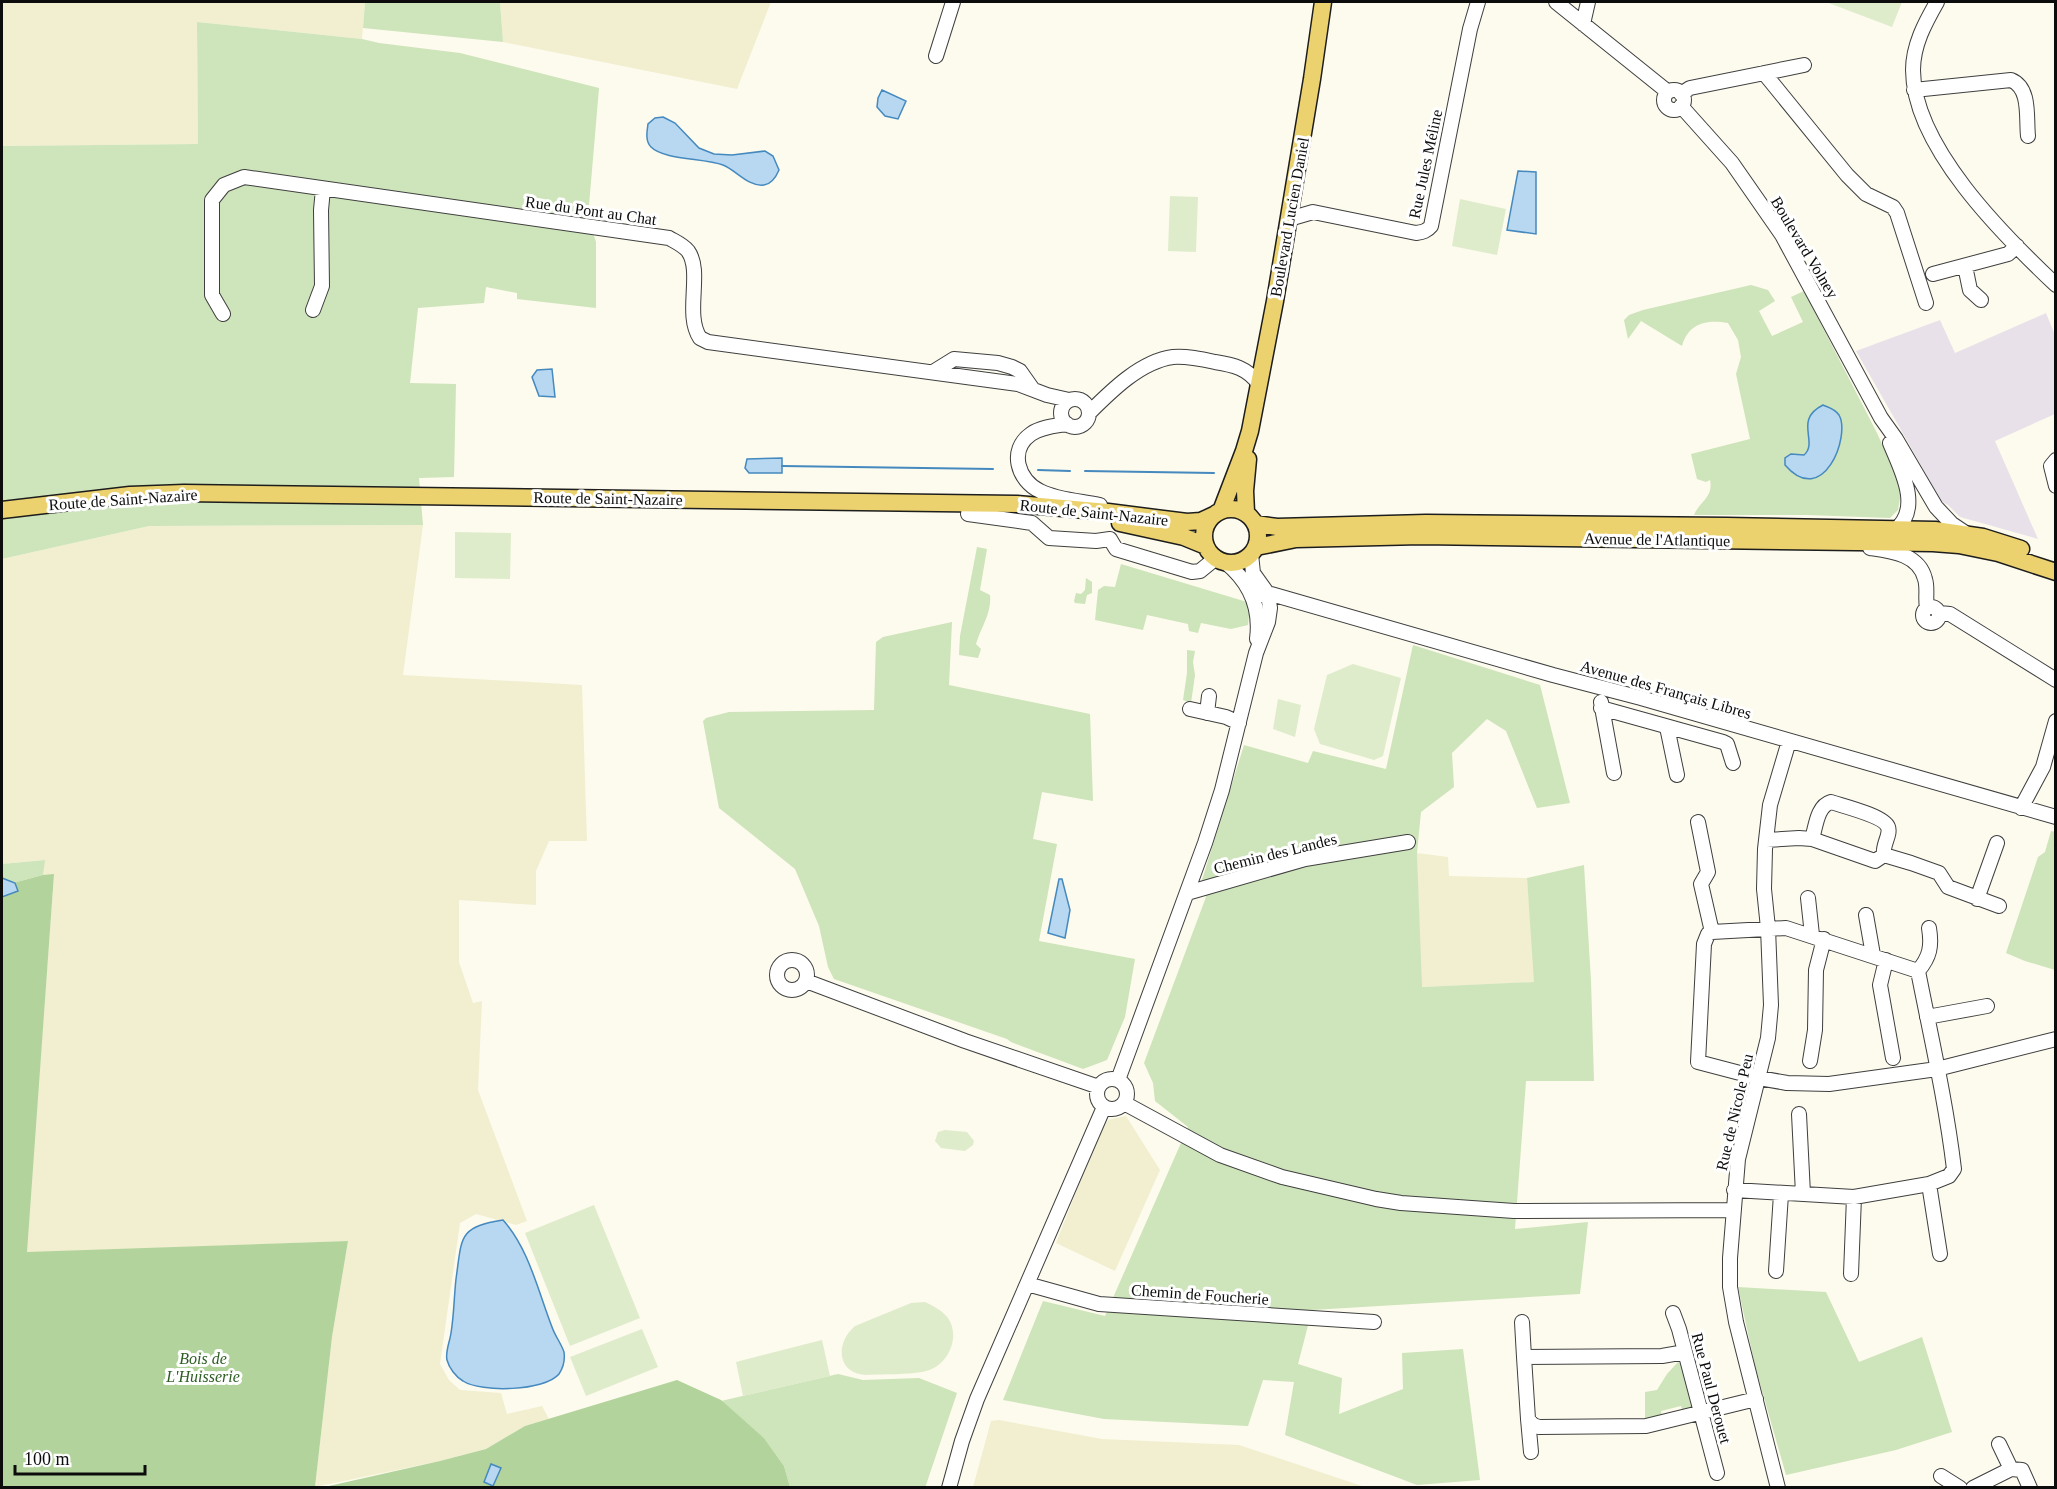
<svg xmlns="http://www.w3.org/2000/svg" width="2057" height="1489" font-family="'Times New Roman',serif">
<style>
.industrial{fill:#e9e1ea}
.farmland{fill:#f1efd0}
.green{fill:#cee4ba}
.forest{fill:#b2d39b}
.pitch{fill:#dfeccb}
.water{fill:#b7d8f0;stroke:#4589bf;stroke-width:1.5}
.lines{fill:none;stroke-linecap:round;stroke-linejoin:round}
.stream{stroke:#4589bf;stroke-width:2}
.minor-casing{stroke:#3f3f3f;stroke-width:16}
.major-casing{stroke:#1d1d1d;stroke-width:19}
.minor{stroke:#fff;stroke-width:14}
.major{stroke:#ebd26f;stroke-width:16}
.labels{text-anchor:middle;stroke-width:6;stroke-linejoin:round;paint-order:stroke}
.street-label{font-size:16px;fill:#0c0c0c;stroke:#fff}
.park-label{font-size:16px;font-style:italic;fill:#2d5d23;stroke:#fff}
</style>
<rect width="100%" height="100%" fill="#fdfbed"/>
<!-- industrial -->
<path class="industrial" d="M2046,313L2055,335V414L1995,441L2038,539L1960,517L1948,505L1942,502L1856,351L1940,320L1955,353Z"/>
<!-- farmland -->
<path class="farmland" d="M2,2H365L362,39L197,22L198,144L2,146Z
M500,2H771L737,89L503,42Z
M423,525L403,675L582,685L587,841H549L536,871V905L459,900V962L473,1003L482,1001L478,1090L527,1221L516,1225L476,1214L460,1223L440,1364L449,1380L460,1390L501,1393L507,1414L542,1406L549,1419L525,1426L486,1449L440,1461L315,1487L332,1337L348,1241L26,1253L54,875H43L44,860L2,864V559L149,526Z
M1417,853L1448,857L1449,876L1527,878L1535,982L1421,987Z
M1126,1116L1160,1170L1115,1271L1056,1243L1098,1136L1108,1120Z
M999,1420L1102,1439L1239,1445L1365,1487H973L991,1421Z"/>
<!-- green -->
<path class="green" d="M365,2H500L503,42L363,28Z
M197,22L362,39L379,43L460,53L599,88L588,217L596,242V308L517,299V293L486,287L484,303L418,308L410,383L456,384L454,477L419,478L423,525L149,526L2,559V146L198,144Z
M1751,285L1768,290L1775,301L1759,311L1772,336L1803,322L1791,297L1804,291L1877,433L1896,475L1901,492L1898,510L1890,518L1807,515H1694C1699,502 1714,497 1710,480L1706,482L1697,479L1691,454L1750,439L1736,374L1741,357L1738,340L1728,323C1707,319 1688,323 1682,346L1641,321L1628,339L1624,320L1629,315L1643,310Z
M977,547L987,549L980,590L990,595C992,613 981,627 976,644L981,649L978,658L959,655L960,636Z
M1121,564L1247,602L1249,615L1248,625L1231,629L1201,623L1198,633L1189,631L1188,624L1147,615L1143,630L1095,620L1098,590L1104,586L1115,587Z
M1086,578L1092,582V593L1087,595L1085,604L1075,603L1074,601L1076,593L1081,594L1085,590Z
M952,622L949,685L1090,714L1093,801L1042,792L1033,839L1057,844L1039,941L1135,959L1125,1017L1107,1060L1083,1069L1011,1042L1007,1039L834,979L828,967L819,926L795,869L719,808L703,721L706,718L729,712L874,710L876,642L883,637Z
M1413,645L1540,685L1570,803L1537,808L1506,731L1487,719L1452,753L1454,787L1421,812L1417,853L1422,987L1534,982L1527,878L1584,865L1591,981L1594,1081H1526L1515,1229L1588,1222L1580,1294L1312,1310L1298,1364L1342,1378L1339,1414L1403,1389L1402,1353L1463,1349L1480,1480L1417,1485L1285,1435L1294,1382L1263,1380L1248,1426L1104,1419L1003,1400L1043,1301L1105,1316L1188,1127L1155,1101L1153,1083L1144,1063L1206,897L1202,880L1244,745L1308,763L1313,751L1386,769Z
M1187,650L1195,651L1193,662L1195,675L1191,703L1183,700L1187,673Z
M2051,831L2056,832L2055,970L2025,961L2006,953L2038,857L2045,852Z
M45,860L43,875L2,886V864Z
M1738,1287L1826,1292L1859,1362L1922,1337L1952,1432L1896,1450L1786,1475L1755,1366Z
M1678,1362L1681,1364L1692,1410L1683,1412L1681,1406L1661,1411L1662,1417L1645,1421V1392L1657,1390L1667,1374Z
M838,1374L863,1380L919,1378L957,1393L925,1488L790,1487L784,1466L764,1438L721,1401Z"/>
<!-- forest -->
<path class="forest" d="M54,874L27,1252L348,1241L332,1337L315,1487L2,1488V886L43,875Z
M677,1380L721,1400L764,1438L784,1466L790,1487L320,1488L440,1461L486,1449L525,1426Z"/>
<!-- pitch -->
<path class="pitch" d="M1826,2H1902L1892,27Z
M1170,196L1198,197L1196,252L1168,251Z
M1460,199L1506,209L1497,255L1452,246Z
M455,532L511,533L510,579L455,578Z
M1353,664L1401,678L1383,756L1374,760L1320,744L1314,729L1327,675Z
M1278,699L1301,705L1295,737L1273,729Z
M945,1130L967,1132L974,1141L973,1145L965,1151L941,1148L935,1141L938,1132Z
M594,1205L640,1318L570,1346L525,1233Z
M925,1302C933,1306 942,1310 948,1318C961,1337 948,1366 926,1371C912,1375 880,1374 865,1375C837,1373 835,1343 855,1326L911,1303Z
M642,1329L658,1367L586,1396L570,1357Z
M822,1340L830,1376L743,1396L736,1362Z"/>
<!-- water -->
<path class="water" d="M882,90L906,101L898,119L885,116L877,107L878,98Z
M663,117L675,123L699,148L714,154L732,155L765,151L773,156L779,170C776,177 772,184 764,185C748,187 736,170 723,165C704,158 664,160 651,147C645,141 647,131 648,124L655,118Z
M1518,171L1536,172V234L1507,230Z
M552,369L555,397L539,396L532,377L537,370Z
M1823,405C1830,408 1835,409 1839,415C1851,436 1823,509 1785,465V458L1791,454L1804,455C1819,442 1793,420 1823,405Z
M782,458V473H749L745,468L747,459Z
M2,878L15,883L18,891L2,897Z
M1059,879H1062L1070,910L1065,938L1048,933Z
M503,1220C529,1249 538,1291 552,1327C555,1336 561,1343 564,1352C565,1359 563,1368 559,1374C545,1391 481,1393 463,1381C456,1377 449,1368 447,1360C445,1352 450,1341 451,1333C454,1315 454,1297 456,1279C462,1237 458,1227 503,1220Z
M491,1464L501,1468L493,1486L484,1482Z"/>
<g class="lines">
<!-- stream -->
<path class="stream" d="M782,466L993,469
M1038,470L1070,471
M1085,471L1214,473"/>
<defs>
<path id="minor" d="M1556,2L1668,92
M1937,2C1925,23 1913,45 1913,70C1913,146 2003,235 2056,285
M1583,24L1588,2
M936,56L953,2
M1764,73L1847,175L1866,194L1893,207L1897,213L1926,303
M1914,90L2011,80C2031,88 2026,118 2028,136
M1664 100a10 10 0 1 1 20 0a10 10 0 1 1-20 0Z
M1681,94L1690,88L1804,65
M1681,106L1732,163L1782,235L1881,418L1896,439L1936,507L1952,524L1967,534
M1289,219L1313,212L1416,233C1423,232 1427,231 1431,226L1470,29L1478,2
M1965,266L1970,290L1981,300
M1933,274L2008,254L2017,246
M313,310L322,286L321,210L323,189
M223,314L212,295V200L224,185L244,177L669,238C676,242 683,245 688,251C703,272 684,314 700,338L708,342L1018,384L1047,395L1069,400
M933,372L954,359L998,363L1012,367L1020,371L1032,388
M1061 413a14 14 0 1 1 28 0a14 14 0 1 1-28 0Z
M1089,413C1111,391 1141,361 1173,357C1187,356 1201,359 1215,362C1234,365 1247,368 1259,384
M1067,424C1055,426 1041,427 1031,434C1008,450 1018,481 1040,491C1057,500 1081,501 1100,505
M1890,443C1900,468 1923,508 1895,530
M2056,460L2051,466L2056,486
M968,514L1032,523L1049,538L1096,541L1110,539
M1110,539L1116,549L1192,572L1200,571L1216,558
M1870,548C1891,551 1919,554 1925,579C1928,588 1925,598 1927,608
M1225,562C1250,582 1261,608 1257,639
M1244,582L1252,584L1263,595L1271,594L1553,675L1641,698L2056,817
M1923 615a8 8 0 1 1 16 0a8 8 0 1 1-16 0Z
M1939,613L1950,614L2056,680
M1601,702L1614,773
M1601,708L1723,742L1727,744L1733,763
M1190,709L1226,717L1239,723
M1207,713L1209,696
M1667,727L1677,775
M2021,808L2043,767L2056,721
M1698,822L1708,872L1701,884L1712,932
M1812,839C1816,826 1817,806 1831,802C1843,806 1884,816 1888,827C1891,835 1882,845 1884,855
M1766,840L1799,838L1812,839L1875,861L1884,855L1911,863L1939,873L1948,887L1999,906
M1187,893L1305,859L1408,842
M1808,898L1812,935
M1977,899L1997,843
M1866,915L1873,955
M1886,960L1880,985L1893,1058
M777 975a15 15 0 1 1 30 0a15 15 0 1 1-30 0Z
M1918,971C1930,957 1932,946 1929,928
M806,981L965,1041L1099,1087
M1927,1017L1987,1006
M1810,1061L1815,1030L1816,970L1824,939
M1097 1094a15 15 0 1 1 30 0a15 15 0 1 1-30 0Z
M1118,1080L1205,843L1222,790L1256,653L1268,622L1270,608L1268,594L1253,573L1251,554
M1124,1103L1220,1155L1282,1177L1376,1199L1401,1203L1514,1211L1734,1210
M1799,1114L1803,1194
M1929,1184L1940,1254
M1734,1190L1854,1197L1929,1184L1949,1176L1954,1169C1946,1102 1931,1037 1918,971L1786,928L1712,932L1708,934L1704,944L1698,1062L1759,1078L1787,1083L1829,1084L1937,1069L2056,1039
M1776,1271L1781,1194
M1851,1274L1854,1197
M1027,1284L1099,1304L1374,1322
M1673,1313L1679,1329L1717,1473
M1522,1322L1524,1357
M1685,1352L1662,1356L1524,1357L1528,1419L1533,1425L1539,1427L1646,1426L1756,1399
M1528,1419L1531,1452
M1999,1444L2011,1469L2022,1470L2030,1488
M1941,1476L1960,1488
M949,1488L962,1441L977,1399L1104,1107
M1778,1488L1736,1322L1730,1287V1258L1738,1159L1768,1038L1771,1005L1768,928L1764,889L1765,849L1770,805L1789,741
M1973,1488L2011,1469"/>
<path id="major" d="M1204 536a27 27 0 1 1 54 0a27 27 0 1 1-54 0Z
M2,510L130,495L184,493L1017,504L1108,512L1187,522L1201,521L1214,515
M1221,511L1244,451L1250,431L1275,301L1312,79L1323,2
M1246,512L1245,491L1248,459
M1120,523L1184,537L1206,546
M1256,524L1277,527L1426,523L1727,526L1935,530L1983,537L2021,549
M1256,547L1296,539L1421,536L1933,543L1959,545L1998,553L2056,572"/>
</defs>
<!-- minor casing -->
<use href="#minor" class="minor-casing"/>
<!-- major casing -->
<use href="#major" class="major-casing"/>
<!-- minor -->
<use href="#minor" class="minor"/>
<!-- major -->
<use href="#major" class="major"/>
</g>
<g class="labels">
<!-- street labels -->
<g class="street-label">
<text transform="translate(1425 164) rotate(-78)" y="6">Rue Jules Méline</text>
<text transform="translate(591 210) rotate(8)" y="6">Rue du Pont au Chat</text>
<text transform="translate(1289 217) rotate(-80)" y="6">Boulevard Lucien Daniel</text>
<text transform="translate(1805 247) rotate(59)" y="6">Boulevard Volney</text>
<text transform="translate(608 498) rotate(1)" y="6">Route de Saint-Nazaire</text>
<text transform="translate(123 499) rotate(-4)" y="6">Route de Saint-Nazaire</text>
<text transform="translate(1094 512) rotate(6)" y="6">Route de Saint-Nazaire</text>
<text transform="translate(1657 539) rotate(1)" y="6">Avenue de l'Atlantique</text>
<text transform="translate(1666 689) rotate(16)" y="6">Avenue des Français Libres</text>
<text transform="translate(1275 853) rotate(-14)" y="6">Chemin des Landes</text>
<text transform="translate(1734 1112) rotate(-77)" y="6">Rue de Nicole Peu</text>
<text transform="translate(1200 1294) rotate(4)" y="6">Chemin de Foucherie</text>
<text transform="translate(1712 1388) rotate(75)" y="6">Rue Paul Derouet</text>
</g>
<!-- park labels -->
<g class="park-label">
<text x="203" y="1364">Bois de<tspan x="203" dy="18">L'Huisserie</tspan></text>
</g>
</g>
<!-- border -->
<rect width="2057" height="1489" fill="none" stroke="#0c0c0c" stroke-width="6"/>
<!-- scale -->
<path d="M15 1465v9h130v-9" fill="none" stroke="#0c0c0c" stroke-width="3"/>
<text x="24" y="1465" font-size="18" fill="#0c0c0c" stroke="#ffffff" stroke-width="4.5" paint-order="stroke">100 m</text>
</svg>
